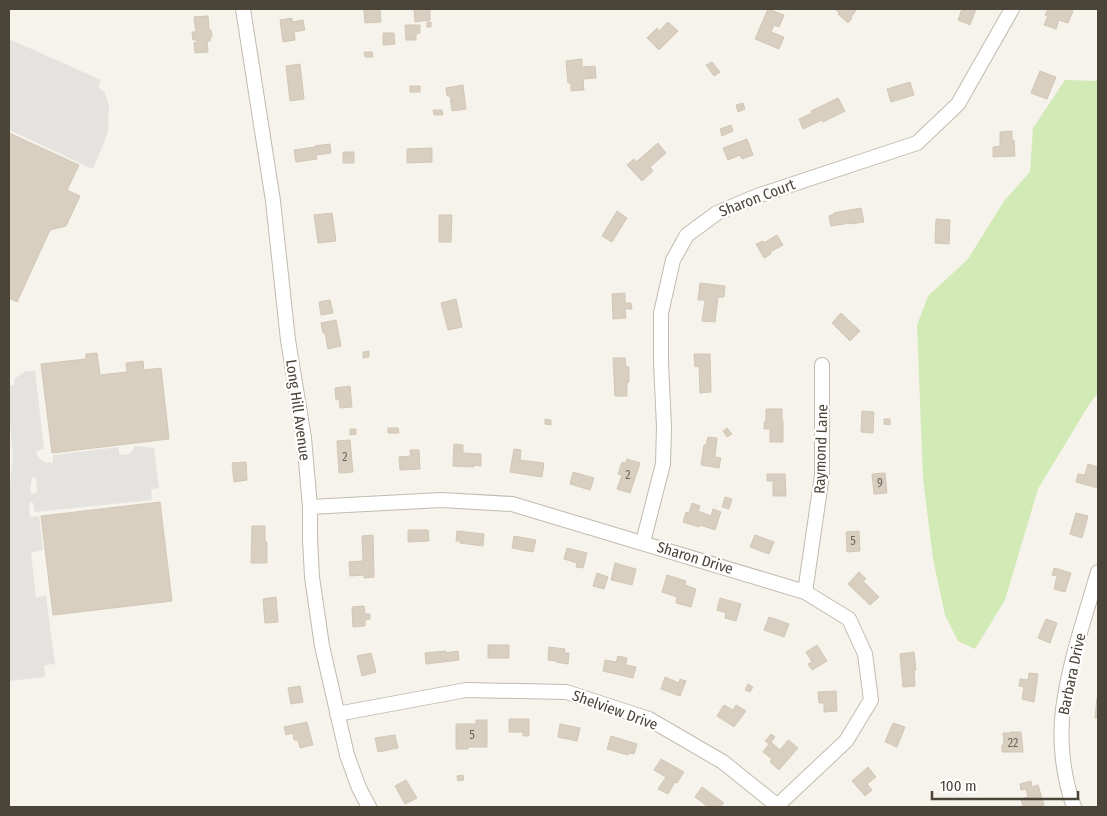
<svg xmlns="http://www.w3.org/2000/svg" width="1107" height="816" font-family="'Fira Sans Condensed',sans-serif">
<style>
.green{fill:#d2eab5}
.parking{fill:#e5e3e0;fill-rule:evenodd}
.building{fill:#d8cfc1;stroke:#d3c7b4}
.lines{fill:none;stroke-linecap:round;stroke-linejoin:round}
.minor-casing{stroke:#c2bbae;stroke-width:16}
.minor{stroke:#fff;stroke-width:14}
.labels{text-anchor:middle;stroke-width:4.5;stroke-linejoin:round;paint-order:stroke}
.number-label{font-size:12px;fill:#6e675b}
.street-label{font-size:15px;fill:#4b4439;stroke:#fff}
</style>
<rect width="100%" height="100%" fill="#f6f3ec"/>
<!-- green -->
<path class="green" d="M1065,80L1098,81V393L1090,403L1038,489L1005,600L975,649L958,641L945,615L933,559L923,479L917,325L928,296L968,259L1004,201L1030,172L1033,128Z"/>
<!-- parking -->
<path class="parking" d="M9,39L101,80L98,87L105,93L109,106L108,132L93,169L9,130Z
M26,371H35L44,449L36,451L37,455L40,459L45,462L52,463L53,461V455L119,447V453L121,455L129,454L133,451L134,446L154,448L159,488L152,489L151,491L152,500L35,512L33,503L32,502L29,503L30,517L39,516L43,550L31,553L36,597L46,596L55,664L44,665L45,677L9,681V493L13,456L9,416V386L13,385L15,382L14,379ZM33,476L36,478L37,491L36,493L32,494L30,491L32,478Z"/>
<!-- building -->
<path class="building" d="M380,9L381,22L365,23L364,10Z
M414,9H430V20L415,22Z
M768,9L784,15L779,27L774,25L771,32L784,37L779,49L755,39Z
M835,9H857L851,17L852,18L848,23L838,14L839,13Z
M962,9H976L970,25L958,20Z
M1048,9H1067L1073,11L1068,23L1059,20L1056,29L1044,25L1048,16L1045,15Z
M208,16L209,30H211L212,37L210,38V41H207L208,52L195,53L194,43L197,42V40H193L192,32H196L194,17Z
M292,18V22L303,20L305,30L294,32L295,40L283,42L280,20Z
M427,22H431V27H427Z
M668,22L678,31L659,50L647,38L657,28L659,31Z
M405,25H420V33L416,34V40H406Z
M383,33H394L395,44L383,45Z
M364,52H372L373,57H365Z
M582,59V67L595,66L596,78L583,79L584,90L571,91V83H568L566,61Z
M712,62L720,72L714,76L706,65Z
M300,64L304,99L290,101L286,66Z
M1040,71L1056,77L1047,99L1031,93Z
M910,82L914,95L891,102L887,89Z
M463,85L466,109L452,111L450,96H447L446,88Z
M410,86H420V92H410Z
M838,98L845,111L823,122L822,120L803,129L799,119L812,113L811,111Z
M743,103L745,109L738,112L736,105Z
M433,110H442L443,115H434Z
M731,125L733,131L722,136L720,129Z
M1012,131V140H1014L1015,156L993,157V147L1000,146V132Z
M9,133L79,165L67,190L80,196L66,226L50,230L17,302L9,298Z
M747,139L753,155L742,159L740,155L728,160L723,148Z
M658,143L666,153L650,167L653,171L642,181L627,165L634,159L636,162Z
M330,144L331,153L316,155L317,159L296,162L294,150L315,147V146Z
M432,148V162L407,163V149Z
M343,152H354V163H343Z
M861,208L864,222L850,224V223L831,226L829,216L834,214V213Z
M617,211L627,218L612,242L602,236Z
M332,213L336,241L318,243L314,215Z
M439,215H452L451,242H439Z
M936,219L950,220L949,244L935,243Z
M777,235L783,245L770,252L771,254L764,258L756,244L763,241L764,243Z
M700,283L725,286L724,297H718L715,322L702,321L705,300H698Z
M625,293V303H631L632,309H625L626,318L613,319L612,294Z
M456,299L462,327L448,330L441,303Z
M330,300L333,313L321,315L319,302Z
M841,313L860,331L850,341L832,323Z
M336,320L341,346L328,349L325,333H323L321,323Z
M369,351V357L363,358V352Z
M97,353L100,375L127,372L126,363L143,361L144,370L161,368L169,439L52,453L41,364L86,359V354Z
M694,354H710L711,392L700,393L699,366L695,367Z
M613,358H625L626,367H629V382L627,383V396H615Z
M350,386L352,407L340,408L339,399L336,400L335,388Z
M766,409H782V421H783V442H770V429H764V422H766Z
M862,411L874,412L873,433L861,432Z
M545,419L551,420V425L545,424Z
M884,419H890V425L884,424Z
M388,428H398L399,433H388Z
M727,428L732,434L727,437L723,431Z
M350,429H356V434L350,435Z
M708,437L717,438L715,457L721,458L719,468L701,465L704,445H706Z
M350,440L353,472L339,473L337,441Z
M454,444L463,445V453L481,454V466L474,465V467L453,466Z
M514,449L521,450L520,460L544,463L542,477L510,472Z
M410,450H419L420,469L400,470L399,457L411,456Z
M627,459L640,463L630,493L617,489L622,475L618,474L622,462L626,463Z
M246,462L247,480L234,482L232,463Z
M1088,464L1098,467L1097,476H1098V488L1076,482L1078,474L1085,475Z
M573,472L594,478L590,490L570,484Z
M885,473L887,493L874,494L872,474Z
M767,474H785L786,496H773V481H767Z
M725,497L732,499L729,509L722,507Z
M160,502L172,601L53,615L41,516Z
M692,503L700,506L698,511L711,516L713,509L721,512L715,530L700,525L699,527L683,522L686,512L689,513Z
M1076,513L1088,516L1082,538L1070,534Z
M252,526H265V542H267V563H251Z
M408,530H428L429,541L408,542Z
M457,531L484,534L483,546L460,543L461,541H456Z
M859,531L860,551L847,552L846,532Z
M373,535L374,577L364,578V575L350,576L349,562L363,561L362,536Z
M755,535L774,542L769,554L750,547Z
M514,536L536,540L533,552L512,548Z
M567,548L587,553L583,568L576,567L577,563L564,559Z
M615,563L636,569L632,585L611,580Z
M1054,568L1071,573L1065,592L1054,589L1057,576L1052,575Z
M859,572L866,579L863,581L879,597L870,605L848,584Z
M597,573L608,577L604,589L593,586Z
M667,575L686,581L685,585L696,589L691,607L676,603L677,597L662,592Z
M276,597L278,622L265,623L263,599Z
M720,598L741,604L736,621L725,618L726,613L717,610Z
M364,606L365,614H370V619L365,620V626L353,627L352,607Z
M769,617L789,624L784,637L764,630Z
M1046,619L1057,623L1050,643L1038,638Z
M488,645H509V658H488Z
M817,645L827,661L812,670L808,664L812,662L806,652Z
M549,647L565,649L564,653H569L568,664L556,662V661L548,660Z
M446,651V653L458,651L459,660L426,664L425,653Z
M914,652L916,670H914L915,686L903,687L900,654Z
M371,653L376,672L362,676L357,656Z
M618,656L627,658L626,665L636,667L633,678L603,671L605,660L616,662Z
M1029,673L1038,674L1034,702L1022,699L1024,687L1019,686L1020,679L1028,680Z
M665,677L679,683L680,679L686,681L680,696L661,689Z
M748,684L753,687L750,692L745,690Z
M300,686L303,702L291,704L288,688Z
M836,691L837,711L824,712V703H819L818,692Z
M1097,698H1098V718H1095Z
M724,705L733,710L736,705L746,711L734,727L717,716Z
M509,719H529V736H523V732H509Z
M476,720H487V747H468V749H456V724H476Z
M307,722L313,745L300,748L298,740H294L293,733L286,735L284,727Z
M893,723L905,727L897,747L885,742Z
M560,724L580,728L577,741L558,737Z
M1010,732H1021L1023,752H1002V745H1004L1003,733H1010Z
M771,734L775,737L771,742L780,750L788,740L798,748L779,770L770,762L772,759L763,752L769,744L765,741Z
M395,735L398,748L378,752L375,738Z
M611,736L637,744L634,754L629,753L628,755L607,749Z
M661,759L684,772L677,783L675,782L668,794L658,789L666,777L654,770Z
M868,767L876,777L867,784L872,790L865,796L852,781Z
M463,775L464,780L458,781L457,776Z
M406,780L417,798L405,804L395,786Z
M1031,781L1032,787L1038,785L1044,805L1034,807H1023L1021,799L1028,797L1026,789L1021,790L1020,784Z
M702,787L724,803L720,807L713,806L708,807L695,797Z"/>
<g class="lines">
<defs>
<path id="minor" d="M243,9L273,201L288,340L304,438L310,507V539L312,577L322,646L347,755L359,788L369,807
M310,507L441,500L512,504L805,592L849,619L865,654L871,700L846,741L778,805
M643,542L663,464L664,427L661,363V313L673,260L687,235L717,213L757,196L917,143L958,104L1012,9
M805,592L822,475V365
M337,714L466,690L566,692L649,719L723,762L779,807
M1074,807C1063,777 1059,741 1063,709C1069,663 1085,617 1098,572"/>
</defs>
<!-- minor casing -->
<use href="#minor" class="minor-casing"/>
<!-- minor -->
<use href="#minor" class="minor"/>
</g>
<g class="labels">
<!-- number labels -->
<g class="number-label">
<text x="345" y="461">2</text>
<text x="628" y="479">2</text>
<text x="880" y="487">9</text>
<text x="853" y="545">5</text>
<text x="472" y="739">5</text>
<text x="1013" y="747">22</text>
</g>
<!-- street labels -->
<g class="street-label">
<text transform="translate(757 198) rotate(-21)" y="5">Sharon Court</text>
<text transform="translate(298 410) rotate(82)" y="5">Long Hill Avenue</text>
<text transform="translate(821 449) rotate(-88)" y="5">Raymond Lane</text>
<text transform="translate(695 558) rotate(17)" y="5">Sharon Drive</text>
<text transform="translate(1072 674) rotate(-78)" y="5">Barbara Drive</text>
<text transform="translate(615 710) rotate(20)" y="5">Shelview Drive</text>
</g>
</g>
<!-- border -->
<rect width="1107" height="816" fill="none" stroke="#4b4439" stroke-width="20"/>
<!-- scale -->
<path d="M932 791v8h146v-8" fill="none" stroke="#4b4439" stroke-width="2.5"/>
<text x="940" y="791" font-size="15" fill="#4b4439" stroke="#ffffff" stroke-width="4" paint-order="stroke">100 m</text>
</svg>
